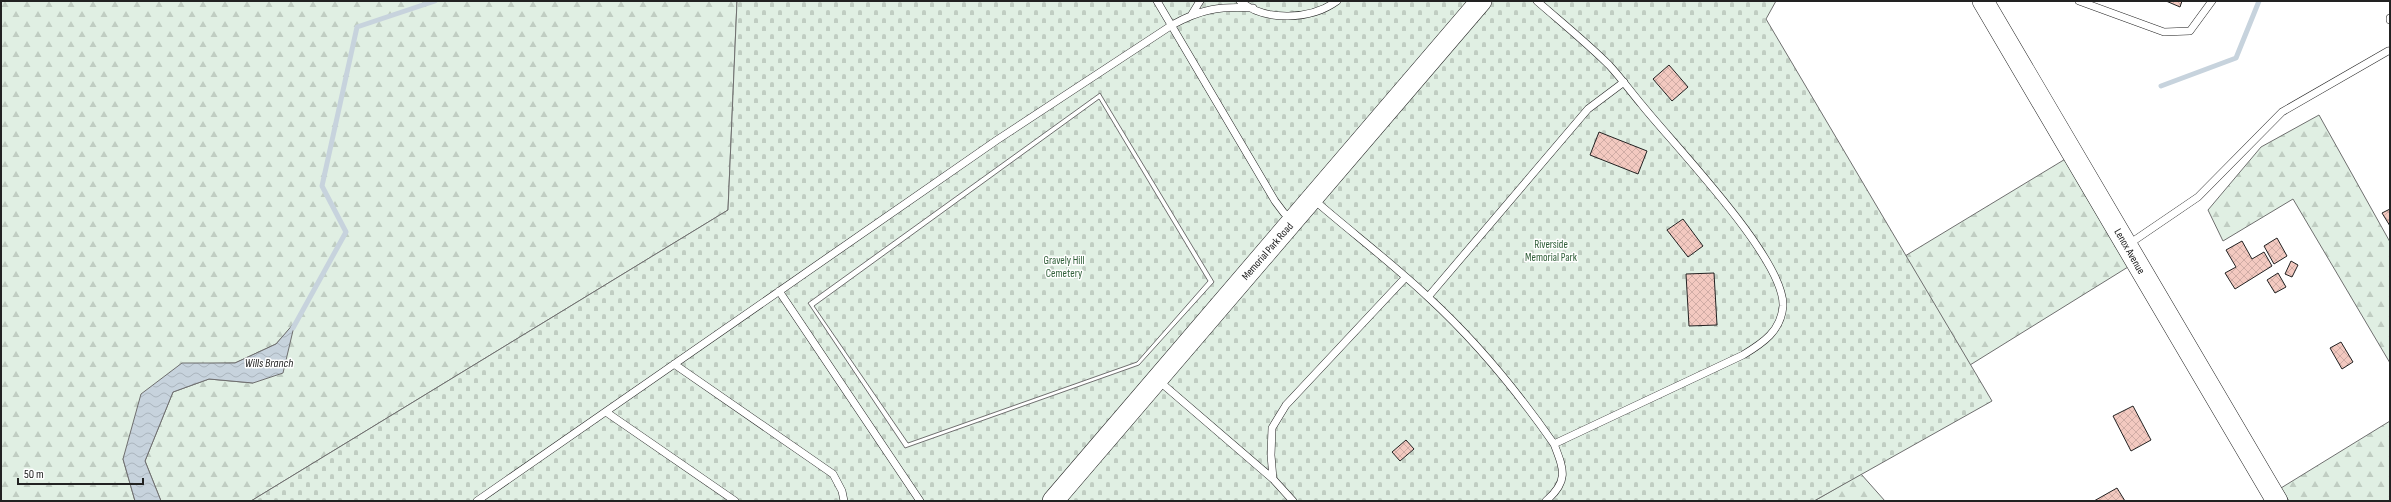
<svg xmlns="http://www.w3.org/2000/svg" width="2391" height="502" font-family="'Sofia Sans Condensed',sans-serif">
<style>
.forest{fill:url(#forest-firs);stroke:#6f6f6f}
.cemetery{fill:url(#cemetery-stones);stroke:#6f6f6f;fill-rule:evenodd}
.water{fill:url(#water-waves);stroke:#6f6f6f}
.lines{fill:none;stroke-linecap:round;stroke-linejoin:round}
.stream{stroke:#c7d3dd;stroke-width:5}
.building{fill:url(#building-cross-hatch);stroke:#222}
.lane-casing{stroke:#222;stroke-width:8}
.secondary-casing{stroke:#222;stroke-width:22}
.lane{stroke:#fff;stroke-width:7}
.secondary{stroke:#fff;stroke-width:21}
.labels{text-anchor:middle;stroke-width:3;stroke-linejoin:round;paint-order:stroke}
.park-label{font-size:11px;fill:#2f5e38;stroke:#fff}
.street-label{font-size:11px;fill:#222;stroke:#fff}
.water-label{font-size:12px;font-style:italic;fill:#222;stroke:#fff}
</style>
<defs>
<pattern id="forest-firs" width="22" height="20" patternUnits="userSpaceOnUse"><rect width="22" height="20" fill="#e0efe3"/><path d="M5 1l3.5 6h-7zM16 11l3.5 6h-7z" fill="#c0cdc2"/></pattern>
<pattern id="cemetery-stones" width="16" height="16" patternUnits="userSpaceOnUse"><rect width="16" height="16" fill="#e0efe3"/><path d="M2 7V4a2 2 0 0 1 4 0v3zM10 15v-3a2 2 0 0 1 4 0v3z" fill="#c0cdc2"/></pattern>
<pattern id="water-waves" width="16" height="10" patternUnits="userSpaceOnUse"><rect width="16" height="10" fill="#c7d3dd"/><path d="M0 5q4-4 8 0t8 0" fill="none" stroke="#abb5bd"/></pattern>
<pattern id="building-cross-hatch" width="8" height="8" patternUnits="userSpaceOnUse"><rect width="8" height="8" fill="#f3c9c0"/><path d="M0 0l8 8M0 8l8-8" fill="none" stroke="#d0aca5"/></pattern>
</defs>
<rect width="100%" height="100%" fill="#fff"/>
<!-- forest -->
<path class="forest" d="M1,1H737L728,210L251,501H161L145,461L173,392L209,379L253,383L295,323L276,344L235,363L182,364L123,459L135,501H1Z
M2319,115L2390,242V363L2293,199L2223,241L2208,210L2261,147Z
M2067,158L2128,267L1970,365L1905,256Z
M2390,421V501H2289L2281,488Z
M1861,474L1885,501H1814Z"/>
<!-- cemetery -->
<path class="cemetery" d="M737,1H1776L1766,19L1992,401L1814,501H251L728,210ZM1100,93L1214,282L1139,365L905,448L808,303Z
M1099,99L1208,281L1137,362L908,443L814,306Z"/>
<!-- water -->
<path class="water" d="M295,322L283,373L253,383L209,379L173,392L145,461L161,501H135L123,459L141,394L182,363H235L276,344Z"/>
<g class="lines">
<!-- stream -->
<path class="stream" d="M2161,86L2236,58L2259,1
M293,328L346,232L322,186L357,27L435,1"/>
</g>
<!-- building -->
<path class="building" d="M2166,1H2182L2180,7Z
M1669,65L1688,87L1672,101L1653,79Z
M1599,132L1647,151L1638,174L1590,155Z
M2390,209V226L2382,213Z
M1683,219L1703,246L1688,257L1667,230Z
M2277,238L2287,256L2274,264L2264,246Z
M2242,241L2252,259L2264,252L2272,266L2235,289L2225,273L2236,267L2226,250Z
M2291,261L2298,265L2292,277L2285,274Z
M1714,273L1717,325L1689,326L1686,274Z
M2278,273L2286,287L2275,293L2267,280Z
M2341,342L2353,362L2342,369L2330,348Z
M2133,406L2151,440L2131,451L2113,416Z
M1406,440L1414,449L1400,461L1392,452Z
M2117,488L2125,501H2094Z"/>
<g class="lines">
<defs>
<path id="lane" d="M1157,1L1275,201L1284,213L1293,218
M1240,1C1265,22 1311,20 1337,1
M2079,1L2164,32L2190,31L2212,1
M1192,14L1200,1
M2390,18V20
M1313,199C1351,232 1392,263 1428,297C1476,341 1517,391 1554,444L1743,355C1763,343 1781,331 1783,306C1785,259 1673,144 1642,105C1631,92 1621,78 1609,65C1587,43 1561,22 1537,1
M2129,244L2198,197L2282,112L2388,51
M779,291L920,501
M1428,297L1588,109L1624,82
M674,364L833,474L842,491L844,501
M1159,381L1273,479L1293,501
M606,412L735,501
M1273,479L1271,455L1272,428L1286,405L1405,278
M477,501L997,140L1172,25C1201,9 1220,6 1253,8
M1546,501C1569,481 1564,470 1554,444"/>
<path id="secondary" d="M1983,1L2277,501
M1053,501L1481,1"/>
</defs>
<!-- lane casing -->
<use href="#lane" class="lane-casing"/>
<!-- secondary casing -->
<use href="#secondary" class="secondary-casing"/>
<!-- lane -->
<use href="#lane" class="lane"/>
<!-- secondary -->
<use href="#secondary" class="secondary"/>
</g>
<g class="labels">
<!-- park labels -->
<g class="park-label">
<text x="1551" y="248">Riverside<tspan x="1551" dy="13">Memorial Park</tspan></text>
<text x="1064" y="264">Gravely Hill<tspan x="1064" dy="13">Cemetery</tspan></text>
</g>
<!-- street labels -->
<g class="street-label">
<text transform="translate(1267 251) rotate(-49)" y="4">Memorial Park Road</text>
<text transform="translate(2130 251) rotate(60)" y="4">Lenox Avenue</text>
</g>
<!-- water labels -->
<g class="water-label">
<text x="269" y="367">Wills Branch</text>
</g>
</g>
<!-- border -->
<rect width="2391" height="502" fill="none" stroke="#222222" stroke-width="4"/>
<!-- scale -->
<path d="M18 478v6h125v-6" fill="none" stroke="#222222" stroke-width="2"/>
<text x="24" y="478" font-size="12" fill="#222222" stroke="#ffffff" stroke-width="3" paint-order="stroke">50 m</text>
</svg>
